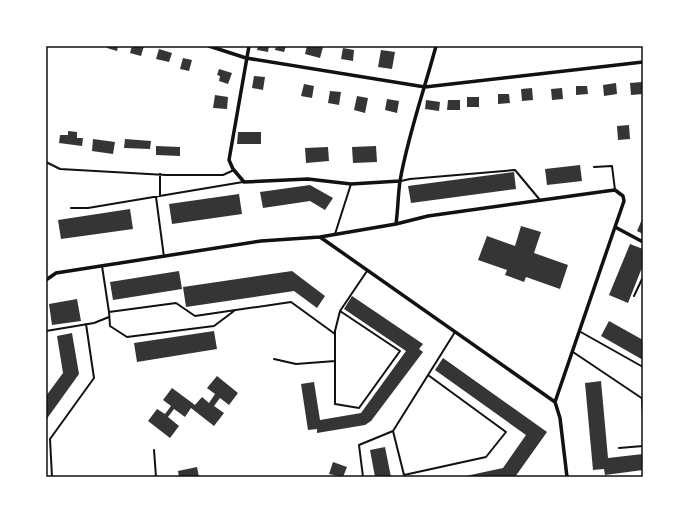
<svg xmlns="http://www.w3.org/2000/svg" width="689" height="523" font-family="Barlow,sans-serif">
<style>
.building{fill:#353535}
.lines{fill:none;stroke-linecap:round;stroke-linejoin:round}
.service{stroke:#111;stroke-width:2}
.minor{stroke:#111;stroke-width:3.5}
.neatline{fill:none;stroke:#111;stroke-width:1.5}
</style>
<rect width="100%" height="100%" fill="#fff"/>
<!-- building -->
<path class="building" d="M107,46H118L117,51L107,48Z
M132,46H144L141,56L130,53Z
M258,46H269L268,52L257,50Z
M276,46H286L284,52L275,50Z
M307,46L323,47L320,58L305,54Z
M343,48L354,50L353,61L341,59Z
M159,49L172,53L169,62L156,59Z
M381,50L395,52L392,69L378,67Z
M183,58L192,60L189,71L180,69Z
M219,69L232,73L228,84L219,81L220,76L217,75Z
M254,76L265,77L263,90L252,88Z
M642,82L643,94L631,95L630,83Z
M616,83L617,94L604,96L603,85Z
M304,84L314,86L312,98L301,96Z
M576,86H587L588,94L576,95Z
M532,88L533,100L522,101L521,89Z
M562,88L563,99L552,100L551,89Z
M330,91L341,92L339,105L328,103Z
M498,94H509L510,103L498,104Z
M215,95L228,97L227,109L213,108Z
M357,96L368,98L365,113L354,110Z
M467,97H479V107H467Z
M387,99L399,101L397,113L385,110Z
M426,100L440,102L439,111L425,109Z
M448,100H460V110H447Z
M629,125L630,139L618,140L617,126Z
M68,131L77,132V138H83L82,146L59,143L60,135H68Z
M238,132H261V144H237Z
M93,139L115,142L113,154L92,151Z
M125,139L151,141L150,149L124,148Z
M156,146L180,147V156L156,155Z
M376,146L377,162L353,163L352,147Z
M328,147L329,161L306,163L305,148Z
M580,165L582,181L547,185L545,169Z
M514,172L516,189L411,203L408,186Z
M310,185L333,198L325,210L310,201L263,208L260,192Z
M239,194L242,214L172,224L169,204Z
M130,209L133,229L61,239L58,220Z
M643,217V234L637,231Z
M521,226L541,232L534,253L568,265L560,289L526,277L524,282L505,275L507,270L478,260L487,236L515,246Z
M630,244L643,249V265L628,303L609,295Z
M179,271L182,289L113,300L110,282Z
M292,271L325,296L317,308L294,291L186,307L183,287Z
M352,296L423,344L419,349L423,352L371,421L365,425L317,433V429L308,430L301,384L314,382L320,420L361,413L406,351L344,309Z
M77,299L81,321L52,325L49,304Z
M609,321L643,340V360L601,336Z
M214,331L217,349L137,362L134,343Z
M72,333L79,374L46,420V396L63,373L57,336Z
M443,358L547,432L515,477H461L503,468L526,435L435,370Z
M217,376L238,393L229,405L220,398L214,406L224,413L214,426L191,408L185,417L174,409L168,417L179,426L170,438L148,421L157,409L165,414L171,406L163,400L172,388L195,405L202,397L209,403L215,394L207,388Z
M601,381L608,458L643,454V470L605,475L604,469L593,470L585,383Z
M385,447L391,477H375L370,450Z
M333,462L347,467L343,477L329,474Z
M197,467L199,477H179L178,471Z"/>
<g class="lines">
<!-- service -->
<path class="service" d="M46,162L60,169L166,175H223L234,170
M594,167L612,166L615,190
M160,174V196
M401,181L410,179L515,170L540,200
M156,197L164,257
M71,208H88L243,182
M335,234L351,184
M102,266L109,312L176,303L195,316L291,302L335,334
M634,296L643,277
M340,311L335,331V404L359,408L400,351L340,311L367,271
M109,312L110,326L127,337L214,326L234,311
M46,331L94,323L109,317
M579,331L643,367
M573,352L643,399
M274,359L296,364L335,361
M642,399L643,418
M393,431L404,475L486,457L506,432L428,375
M619,448L643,446
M154,450L156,477
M52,477L50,439L94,378L86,324
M363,477L359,445L393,431L455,332"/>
<!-- minor -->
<path class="minor" d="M209,46L246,58L425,87L643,62
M249,46L229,160L233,169L244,182L308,179L351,184L400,181
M396,224L428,216L607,191L615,190L623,196L624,201L615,227L555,402
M615,227L643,242
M320,237L396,224C398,209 398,195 400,181C408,135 424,91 436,46
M46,280L56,273L261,241L320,237L555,402L560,418L567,477"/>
</g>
<!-- border -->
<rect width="689" height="523" fill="none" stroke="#ffffff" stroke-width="94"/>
<rect x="47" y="47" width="595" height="429" class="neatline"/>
</svg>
